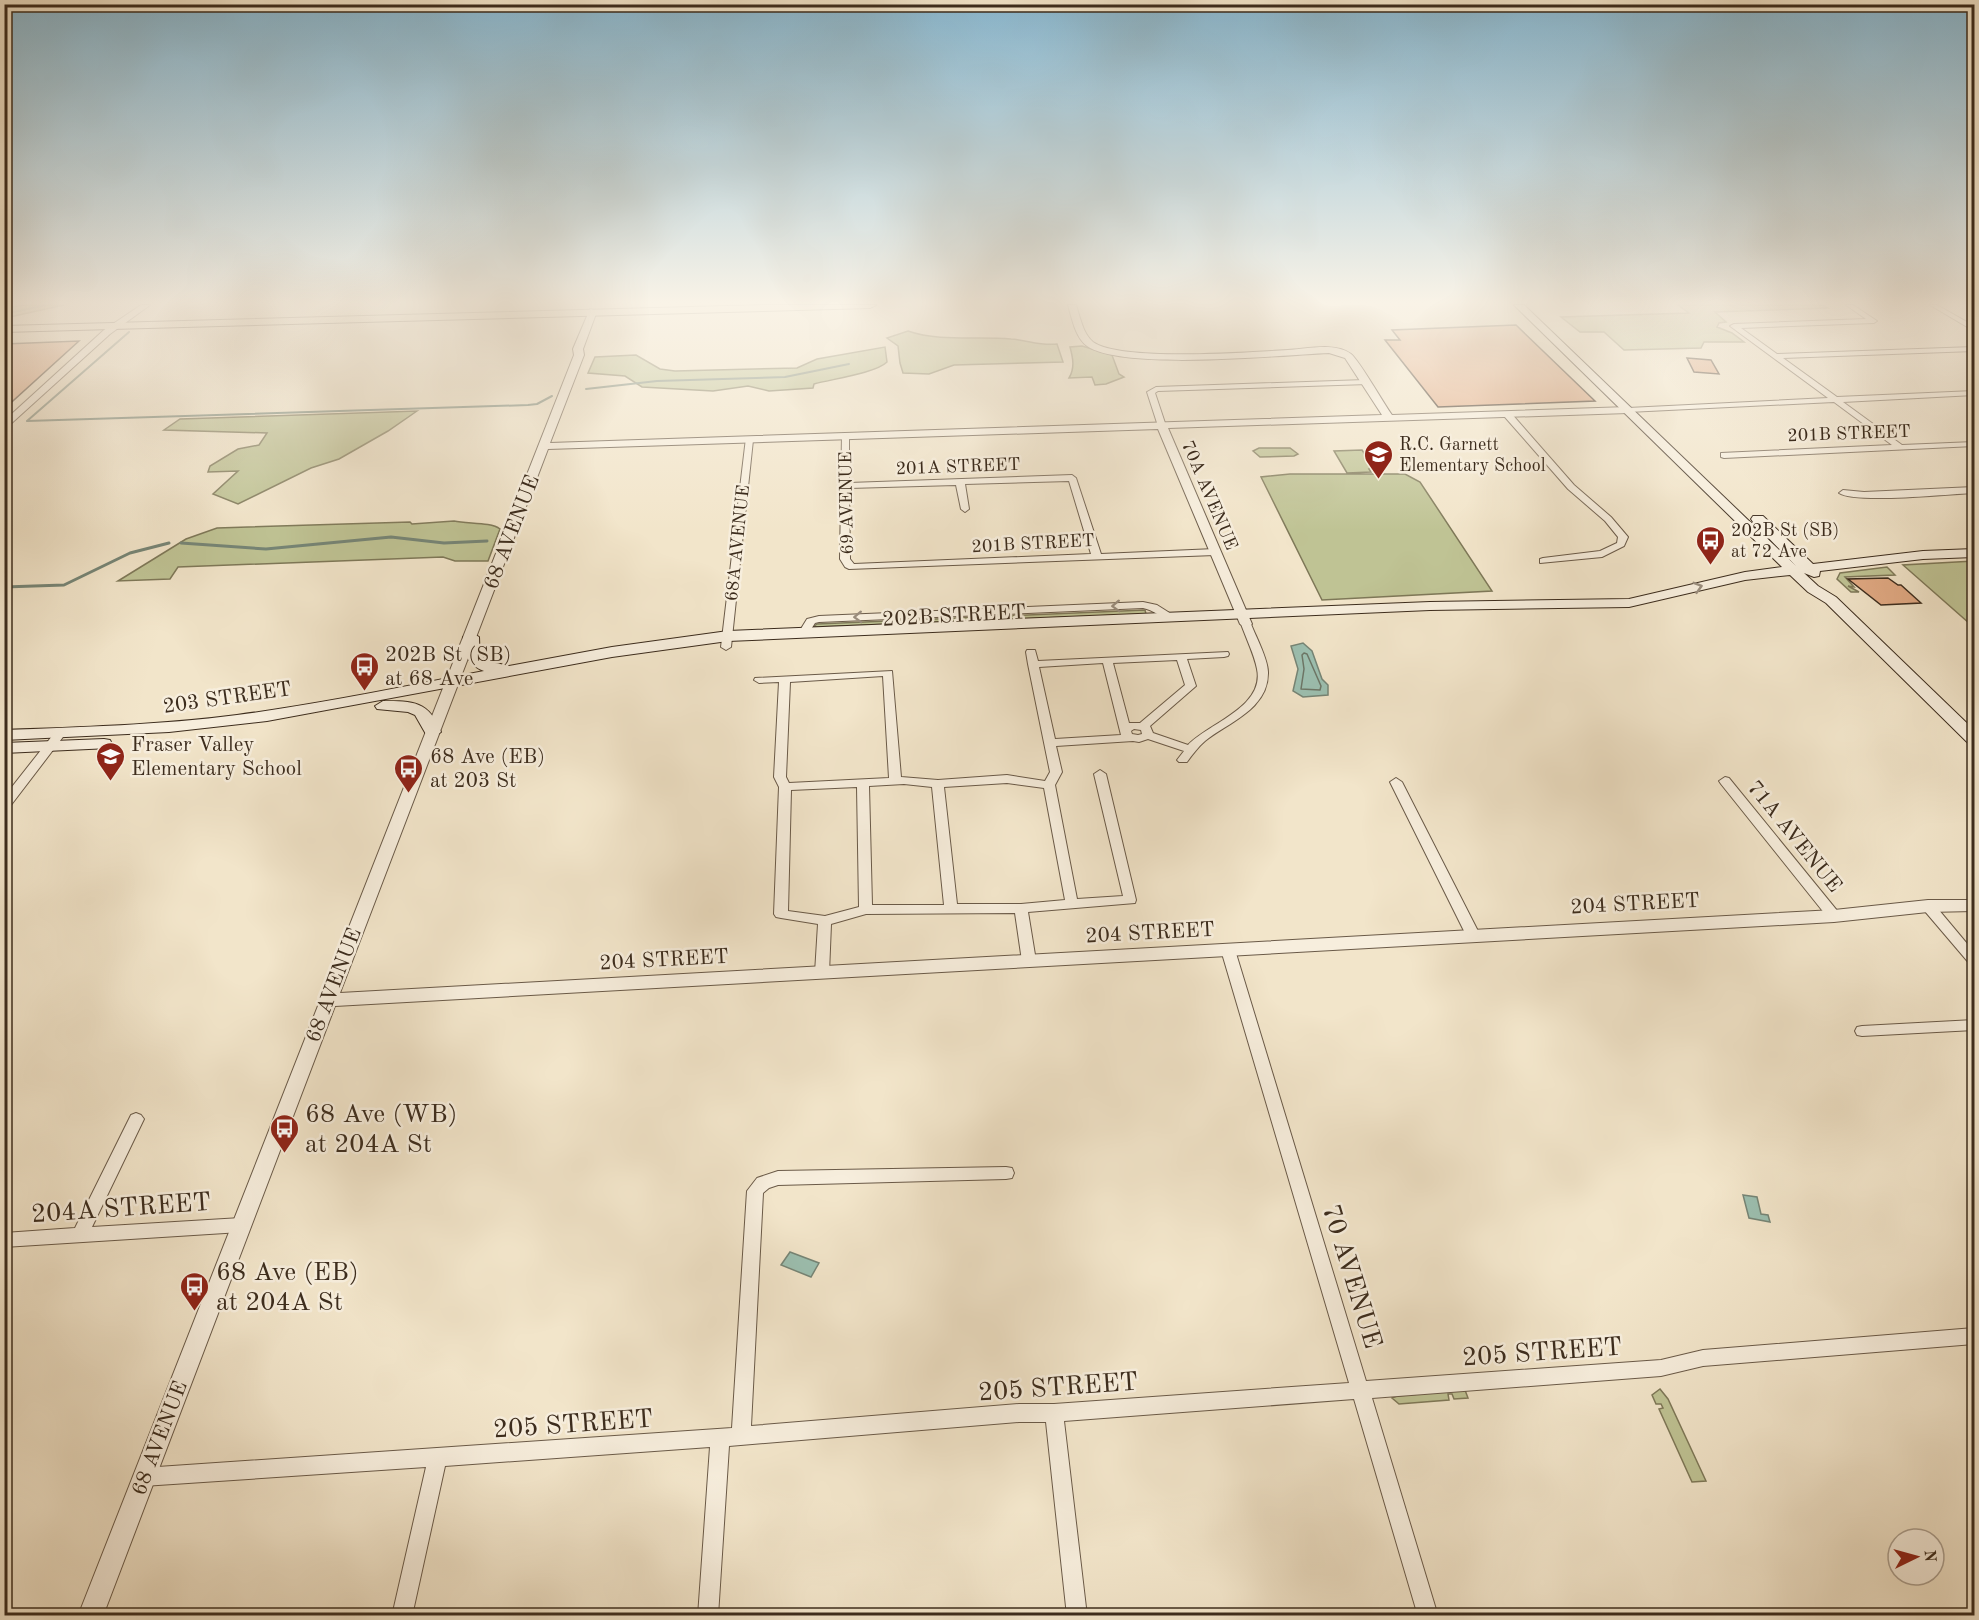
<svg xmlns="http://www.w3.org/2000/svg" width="1979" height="1620" font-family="'Old Standard TT',serif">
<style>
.green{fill:#bfc394;stroke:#7e7858;stroke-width:1.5}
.water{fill:#9cc0b1;stroke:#768576;stroke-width:1.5}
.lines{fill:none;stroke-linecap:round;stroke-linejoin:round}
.shore{stroke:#6c7667;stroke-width:1.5}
.stream-far1{stroke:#768576;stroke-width:2}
.stream{stroke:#768576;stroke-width:3}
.building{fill:#e2aa84;stroke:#3c2c1d;stroke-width:1.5}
.minor-casing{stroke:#6a5a48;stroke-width:2}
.tertiary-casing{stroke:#6a5a48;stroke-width:2}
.secondary-casing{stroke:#3c2c1d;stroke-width:2}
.primary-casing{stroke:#3c2c1d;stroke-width:2}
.minor{fill:#f7eedd;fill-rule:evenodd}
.tertiary{fill:#f7eedd;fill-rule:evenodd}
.secondary{fill:#f7eedd;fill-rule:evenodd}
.primary{fill:#f2e5ca;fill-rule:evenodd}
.oneway{stroke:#9a8d7d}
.labels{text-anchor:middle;stroke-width:5;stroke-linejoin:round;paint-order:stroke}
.far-street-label{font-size:18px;fill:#3c2c1d;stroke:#f7eedd}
.far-poi-label{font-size:18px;fill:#3c2c1d;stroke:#f7eedd;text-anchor:start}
.street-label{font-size:21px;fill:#3c2c1d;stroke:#f7eedd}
.poi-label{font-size:21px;fill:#3c2c1d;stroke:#f7eedd;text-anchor:start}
.near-poi-label{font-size:26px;fill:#3c2c1d;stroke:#f7eedd;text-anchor:start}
.near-street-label{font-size:26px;fill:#3c2c1d;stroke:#f7eedd}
</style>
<rect width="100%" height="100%" fill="#f2e5ca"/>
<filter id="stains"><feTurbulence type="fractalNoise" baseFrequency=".00333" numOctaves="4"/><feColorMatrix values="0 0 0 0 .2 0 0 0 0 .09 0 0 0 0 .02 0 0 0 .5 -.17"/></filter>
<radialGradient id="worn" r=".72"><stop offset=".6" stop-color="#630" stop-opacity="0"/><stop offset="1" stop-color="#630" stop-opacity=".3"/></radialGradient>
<!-- green -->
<path class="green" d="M25,305H64L5,318V308Z
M1678,305H1823L1828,308L1715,312L1726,322L1719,323L1717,327L1732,333L1744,342H1704L1701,348L1624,350L1604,332H1580L1561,317L1689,313Z
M908,331C939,342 978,336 1011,339C1027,340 1040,346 1057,344L1063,362L954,365L929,374L903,373L900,363L898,346L887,338Z
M1082,346L1112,355L1119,374L1124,377L1106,384L1095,385L1092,377L1069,378C1075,368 1073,358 1070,347Z
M885,347L887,362C876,373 832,379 814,384L813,388L769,391L748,386L713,391L642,387L625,376L588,373L595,357L636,355L660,369L675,371L797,368L817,359Z
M417,411L388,431L339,459L311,468L238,504L213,494L238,471L208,472L210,466L238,449L259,445L267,433L164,430L180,419Z
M1259,448H1290L1298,454L1294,456L1260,457L1253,451Z
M1362,450L1374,468L1369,469L1371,472L1347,473L1334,451Z
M1290,474H1405L1420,482L1492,591L1322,600L1261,477Z
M454,521C468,524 491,522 500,529L488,561H455L443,557L178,567L170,579L118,581L186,539L217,528L410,522L412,524Z
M1974,561V623H1969L1903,565Z
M1887,567L1895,575L1845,577L1854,587L1848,586L1859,592H1851L1837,579L1840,573Z
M1145,610L1146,614L813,627L817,624Z
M1660,1389L1668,1399L1706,1481L1692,1482L1659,1409L1663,1408L1661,1404H1656L1652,1395Z
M1465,1390L1468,1398L1454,1399L1452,1394H1448L1449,1400L1399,1404L1392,1398L1397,1396Z"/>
<!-- water -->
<path class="water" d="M1303,643L1312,651L1322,679L1328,685V695L1303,697L1293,691L1298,669L1291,646Z
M1743,1195L1757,1197L1761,1214L1768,1215L1770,1222L1749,1218Z
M790,1252L819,1263L811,1277L781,1265Z"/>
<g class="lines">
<!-- shore -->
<path class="shore" d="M1304,653L1307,654L1321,686L1320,690L1301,689L1304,669L1302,655Z"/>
<!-- stream-far1 -->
<path class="stream-far1" d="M4,314L46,305
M129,332L27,421L528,405L537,404L552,396
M586,389L657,381L785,377L849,364"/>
<!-- stream -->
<path class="stream" d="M181,543L266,549L391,537L444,543L487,541
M4,587L64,585L130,553L169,543"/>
</g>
<!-- building -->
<path class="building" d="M1516,325L1595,401L1438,407L1385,340H1400L1392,330Z
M79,341L4,409V344Z
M1687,358L1711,360L1719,374L1694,372Z
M1888,578L1898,585H1901L1921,603L1881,605L1848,579Z"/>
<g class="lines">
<defs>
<path id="minor" d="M1846,305H1853L1877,321L1874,323L1741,328L1777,354L1974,347V351L1783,358L1837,397L1974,391V395L1843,402L1902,445L1974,442V446L1724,458L1721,457V453L1892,445L1834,402L1628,412L1624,410L1628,408L1828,398L1730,326L1734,324L1866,319Z
M1930,305H1937L1974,326V331Z
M1365,380L1369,382L1368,384L1158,391L1155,393L1166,426L1162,428L1158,426L1147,392L1156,387Z
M1504,412H1510L1574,485L1611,517L1628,537L1624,546L1602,557L1540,563V559L1543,558L1600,551L1617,543L1618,537L1605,521L1568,489L1504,416Z
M842,434L849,436V483L1072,475L1076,478L1101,554L1215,549L1220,552L1215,555L849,569L845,567L840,559ZM1069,481L1091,554L854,564L850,559L849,488L956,485L961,509L965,512L969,509L965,484Z
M746,438L753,440L731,647L726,650L721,647Z
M1974,487V493C1949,494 1855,504 1839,493L1843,490L1864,492Z
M1143,602L1157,605L1176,617L1171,620C1161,617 1153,610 1143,608L819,622L815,623L808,634L804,635L799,632L807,619L819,616Z
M1246,621L1251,624C1256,637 1268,659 1268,672C1269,709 1229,722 1205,741C1198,747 1192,755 1187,762H1179L1177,760L1184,751L1148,739L1139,742L1133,741L1056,746L1062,772L1055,785L1077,899L1123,896L1094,774L1100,770L1106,774L1136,900L1135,903L1028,912L1036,961L1034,964H1024L1022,961L1015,913L866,914L831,924L829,973L827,976H817L815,973L818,924L781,918L776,917L774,914L779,787L774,777L779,682L759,683L754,680L755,678L892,671L901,777L938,780L1007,775L1045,781L1050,772L1028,664L1026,652L1027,650H1035L1038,661L1228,652L1229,654L1228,656L1224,657L1187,659L1196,686L1150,726L1153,733L1188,745C1209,723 1265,707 1257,669C1254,654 1246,638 1241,624ZM1177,660L1185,685L1140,723H1129L1113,663ZM1103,663L1121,735L1055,739L1039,667ZM883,676L889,778L789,783L786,777L790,682ZM1134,729L1141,730L1142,734L1138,735L1132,734L1131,731ZM1007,783L1044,788L1065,900L1021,904H957L944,787ZM904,784L932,787L944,905H872L869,786ZM857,787L859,907L825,916L788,911L791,790Z
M60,730L66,733L8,809L4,810V797L56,731Z
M1725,777L1729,778L1839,913L1841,916L1839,919H1829L1721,784L1719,781Z
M1396,778L1402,782L1480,935L1478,938H1468L1466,935L1390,782Z
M1928,902L1933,903L1974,952V965L1969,963L1923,909L1922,906L1923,903Z
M1228,945L1233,947L1235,950L1366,1381L1661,1360L1703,1350L1974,1328V1344L1703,1366L1661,1376L1372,1398L1438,1616H1418L1354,1399L1064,1421L1087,1616H1067L1046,1422H1019L729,1446L718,1616H698L710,1447L445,1466L412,1616H392L426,1467L143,1486L136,1484L134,1477L136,1470L143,1468L732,1428L747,1191L757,1178L778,1171L1006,1167L1012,1168L1014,1173L1012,1178L1006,1179L778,1185L769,1188L763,1193L751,1426L1019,1404H1054L1349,1383L1221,950L1223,947Z
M1974,1020V1030L1862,1036L1857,1035L1855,1031L1857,1027L1862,1026Z
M136,1113L141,1115L144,1119L92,1227L241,1218L247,1220L249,1225L247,1230L241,1232L4,1247V1233L75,1228L131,1115Z"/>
<path id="tertiary" d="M141,305H150L110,334L4,430V421L104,330Z
M1068,305H1076C1080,317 1083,334 1093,342C1121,362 1250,352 1288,350C1307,349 1335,342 1351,354C1359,360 1384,404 1392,415L1628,407L1633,410L1628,413L1168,428L1252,624L1246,628L1240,624L1158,429L548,449L340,993L1834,910L1928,900H1974V911L1928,912L1834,922L335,1006L103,1616H78L574,355L573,349L590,309L597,311L583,349L584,355L550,443L1382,415L1345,358L1329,353C1282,355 1123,371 1087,346C1075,337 1072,318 1068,305Z"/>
<path id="secondary" d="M1514,305H1524L1796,566L1753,522L1751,519L1753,516H1763L1813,564L1923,551L1974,549V557L1923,559L1820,571L1819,576L1814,577L1804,573L1818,586L1836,597L1974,730V744L1968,743L1826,603L1808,592L1790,575L1745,580L1629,607L1430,610L728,641L612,657L267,721L169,732L4,740V730C82,727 160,725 237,715C320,704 402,687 484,671C468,665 463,653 463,637L471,632L479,637C479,665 487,660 509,666L612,647L728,631L1430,602L1629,599L1745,572L1782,567Z
M383,701C413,701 429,701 441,732L433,737L427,736L415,715L408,712L377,709L375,706Z
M104,739L110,740L112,744L110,748L4,753V743Z"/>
<path id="primary" d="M766,305H876L870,308L4,332V326Z"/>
</defs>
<!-- minor casing -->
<use href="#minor" class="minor-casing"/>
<!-- tertiary casing -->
<use href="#tertiary" class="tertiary-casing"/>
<!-- secondary casing -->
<use href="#secondary" class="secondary-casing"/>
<!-- primary casing -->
<use href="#primary" class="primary-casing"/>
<!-- minor -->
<use href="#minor" class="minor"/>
<!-- tertiary -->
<use href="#tertiary" class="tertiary"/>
<!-- secondary -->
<use href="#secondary" class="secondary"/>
<!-- primary -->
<use href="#primary" class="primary"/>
</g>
<!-- one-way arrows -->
<defs><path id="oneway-chevron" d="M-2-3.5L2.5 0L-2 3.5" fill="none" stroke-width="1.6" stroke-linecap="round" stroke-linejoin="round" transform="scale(1.5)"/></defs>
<g class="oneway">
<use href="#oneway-chevron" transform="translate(1698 587) rotate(-16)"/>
<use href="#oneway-chevron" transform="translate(1116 606) rotate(178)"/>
<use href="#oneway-chevron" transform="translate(858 617) rotate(178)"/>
</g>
<!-- sky -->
<linearGradient id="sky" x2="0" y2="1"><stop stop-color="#89b9d2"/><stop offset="0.57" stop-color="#f9f3e7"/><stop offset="1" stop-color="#f9f3e7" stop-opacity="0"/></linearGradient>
<rect width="1979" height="531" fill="url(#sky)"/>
<!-- icons -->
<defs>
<symbol id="school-pin" viewBox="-11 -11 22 30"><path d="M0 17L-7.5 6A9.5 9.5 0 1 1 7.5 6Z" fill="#8f2418" stroke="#f7eedd"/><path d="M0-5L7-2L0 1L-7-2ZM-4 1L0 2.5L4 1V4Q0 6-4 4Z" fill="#fff"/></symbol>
<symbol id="bus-pin" viewBox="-11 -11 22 30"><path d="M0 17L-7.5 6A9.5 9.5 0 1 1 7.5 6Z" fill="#8f2418" stroke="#f7eedd"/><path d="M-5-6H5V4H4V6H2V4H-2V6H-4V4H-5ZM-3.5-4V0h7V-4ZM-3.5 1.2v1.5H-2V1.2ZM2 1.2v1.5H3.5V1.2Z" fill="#fff"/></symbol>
</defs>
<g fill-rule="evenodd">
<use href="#school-pin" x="1362" y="438" width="33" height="45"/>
<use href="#bus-pin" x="1694" y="524" width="33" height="45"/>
<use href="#bus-pin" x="348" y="650" width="33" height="45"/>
<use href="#school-pin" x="94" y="740" width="33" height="45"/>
<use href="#bus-pin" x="392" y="752" width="33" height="45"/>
<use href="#bus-pin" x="268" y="1112" width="33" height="45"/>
<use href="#bus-pin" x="178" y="1270" width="33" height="45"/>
</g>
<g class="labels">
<!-- far-street labels -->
<g class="far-street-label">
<text transform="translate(1849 433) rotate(-2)" y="6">201B STREET</text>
<text transform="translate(958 466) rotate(-2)" y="6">201A STREET</text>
<text transform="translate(1210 495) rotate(67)" y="6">70A AVENUE</text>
<text transform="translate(846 503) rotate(-91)" y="6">69 AVENUE</text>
<text transform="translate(737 543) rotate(-84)" y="6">68A AVENUE</text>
<text transform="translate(1033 543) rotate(-3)" y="6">201B STREET</text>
</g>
<!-- far-poi labels -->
<g class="far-poi-label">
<text x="1399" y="450">R.C. Garnett<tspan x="1399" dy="21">Elementary School</tspan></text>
<text x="1731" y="536">202B St (SB)<tspan x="1731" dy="21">at 72 Ave</tspan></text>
</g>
<!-- street labels -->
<g class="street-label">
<text transform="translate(511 532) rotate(-69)" y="7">68 AVENUE</text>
<text transform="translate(954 615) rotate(-3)" y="7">202B STREET</text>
<text transform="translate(227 697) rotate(-8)" y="7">203 STREET</text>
<text transform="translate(1795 836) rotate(51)" y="7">71A AVENUE</text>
<text transform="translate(1635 903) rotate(-3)" y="7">204 STREET</text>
<text transform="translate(1150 932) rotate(-3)" y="7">204 STREET</text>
<text transform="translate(664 959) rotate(-3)" y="7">204 STREET</text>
<text transform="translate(333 985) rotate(-69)" y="7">68 AVENUE</text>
<text transform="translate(159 1438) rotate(-69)" y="7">68 AVENUE</text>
</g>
<!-- poi labels -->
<g class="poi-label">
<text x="385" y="661">202B St (SB)<tspan x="385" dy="24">at 68 Ave</tspan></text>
<text x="131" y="751">Fraser Valley<tspan x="131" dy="24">Elementary School</tspan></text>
<text x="430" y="763">68 Ave (EB)<tspan x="430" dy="24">at 203 St</tspan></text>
</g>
<!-- near-poi labels -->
<g class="near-poi-label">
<text x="305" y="1122">68 Ave (WB)<tspan x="305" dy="30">at 204A St</tspan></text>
<text x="216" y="1280">68 Ave (EB)<tspan x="216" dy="30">at 204A St</tspan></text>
</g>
<!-- near-street labels -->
<g class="near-street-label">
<text transform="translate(121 1207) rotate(-4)" y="9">204A STREET</text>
<text transform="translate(1353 1276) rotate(73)" y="9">70 AVENUE</text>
<text transform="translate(1542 1351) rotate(-4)" y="9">205 STREET</text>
<text transform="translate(1058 1386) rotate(-4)" y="9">205 STREET</text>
<text transform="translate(573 1423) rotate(-4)" y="9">205 STREET</text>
</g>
</g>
<!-- margin -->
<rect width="1979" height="1620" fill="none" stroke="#f2e5ca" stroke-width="24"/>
<rect x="6" y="6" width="1967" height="1608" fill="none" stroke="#3c2c1d" stroke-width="3"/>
<rect x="12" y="12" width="1955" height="1596" fill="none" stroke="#3c2c1d" stroke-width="1.5"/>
<!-- north arrow -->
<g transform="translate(1916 1557) rotate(85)"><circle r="28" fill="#f7eedd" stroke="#aca090" stroke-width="1.5"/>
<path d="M0-4.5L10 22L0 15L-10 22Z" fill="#8f2418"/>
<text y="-9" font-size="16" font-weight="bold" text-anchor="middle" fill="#3c2c1d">N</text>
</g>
<rect width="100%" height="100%" filter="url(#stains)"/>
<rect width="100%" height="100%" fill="url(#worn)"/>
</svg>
